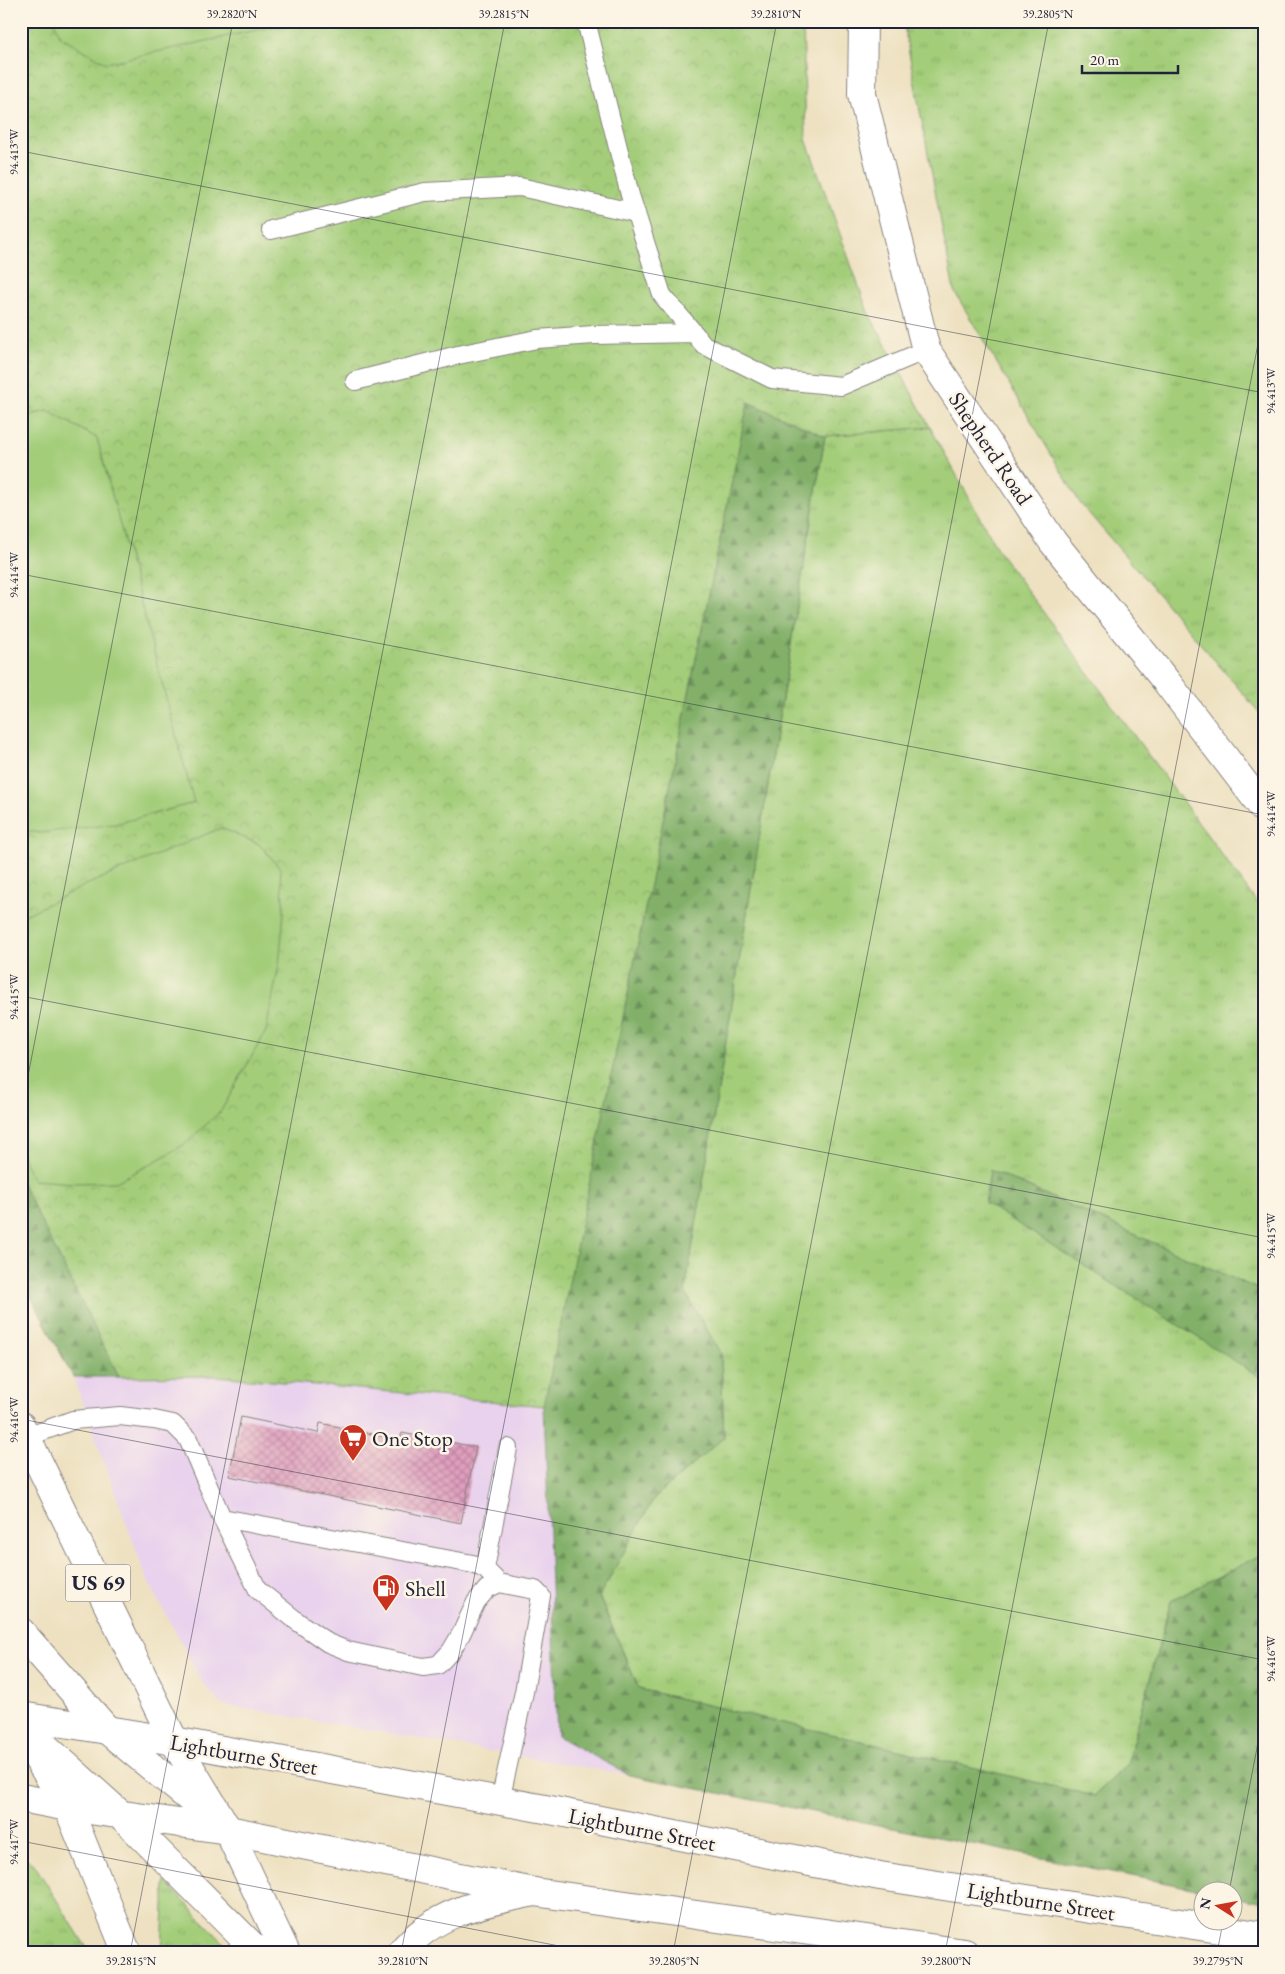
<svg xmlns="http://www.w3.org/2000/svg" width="1285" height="1974" font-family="'EB Garamond',serif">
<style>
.built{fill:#e9d2ed}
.grass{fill:url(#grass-tufts);stroke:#62785a}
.forest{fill:url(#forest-firs);stroke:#526952}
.park{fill:url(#park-crowns);stroke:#62785a}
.pitch{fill:#a3cd79;stroke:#62785a}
.building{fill:url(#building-cross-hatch)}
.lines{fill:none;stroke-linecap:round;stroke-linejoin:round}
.lane-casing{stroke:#88827e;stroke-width:20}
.street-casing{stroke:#88827e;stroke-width:30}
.secondary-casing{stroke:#88827e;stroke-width:30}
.highway-casing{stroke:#88827e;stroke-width:30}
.lane{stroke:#fff;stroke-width:18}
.street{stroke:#fff;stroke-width:28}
.secondary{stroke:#fff;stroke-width:28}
.highway{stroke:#fff;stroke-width:28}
.ticks{fill:none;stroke:#22223b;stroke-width:1;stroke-opacity:0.45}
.labels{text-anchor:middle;stroke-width:5;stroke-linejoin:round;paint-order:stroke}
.shield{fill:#fcf5e5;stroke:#63616e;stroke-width:1}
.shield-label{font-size:21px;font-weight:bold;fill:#22223b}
.street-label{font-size:22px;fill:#22223b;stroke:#fcf5e5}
.poi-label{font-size:22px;fill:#22223b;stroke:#fcf5e5;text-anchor:start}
.neatline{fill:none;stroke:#22223b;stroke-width:2}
.ticks-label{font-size:12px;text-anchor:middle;fill:#22223b}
</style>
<defs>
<pattern id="grass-tufts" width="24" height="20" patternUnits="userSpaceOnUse" patternTransform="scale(1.25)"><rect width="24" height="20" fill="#a3cd79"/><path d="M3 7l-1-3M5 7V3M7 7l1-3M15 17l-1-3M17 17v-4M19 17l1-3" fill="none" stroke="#8cb06a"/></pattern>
<pattern id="forest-firs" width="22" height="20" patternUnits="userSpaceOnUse" patternTransform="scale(1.25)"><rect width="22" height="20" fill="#82b069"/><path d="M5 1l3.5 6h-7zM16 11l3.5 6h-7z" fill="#6a8f58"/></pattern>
<pattern id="park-crowns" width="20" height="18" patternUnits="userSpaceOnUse" patternTransform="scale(1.25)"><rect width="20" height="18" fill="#a3cd79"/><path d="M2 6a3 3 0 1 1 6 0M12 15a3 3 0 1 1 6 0" fill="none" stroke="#8cb06a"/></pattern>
<pattern id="building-cross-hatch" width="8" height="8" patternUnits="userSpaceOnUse" patternTransform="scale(1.25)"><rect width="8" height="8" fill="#e09fbe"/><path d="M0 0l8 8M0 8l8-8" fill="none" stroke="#b5819c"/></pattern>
</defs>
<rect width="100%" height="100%" fill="#fcf5e5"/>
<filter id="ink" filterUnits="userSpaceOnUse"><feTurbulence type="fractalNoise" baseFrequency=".02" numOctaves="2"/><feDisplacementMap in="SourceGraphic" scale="10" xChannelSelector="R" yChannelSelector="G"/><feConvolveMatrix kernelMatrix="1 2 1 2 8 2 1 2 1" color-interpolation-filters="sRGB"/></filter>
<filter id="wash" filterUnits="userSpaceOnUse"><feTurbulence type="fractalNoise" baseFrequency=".0096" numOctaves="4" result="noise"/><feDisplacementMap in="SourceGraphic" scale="20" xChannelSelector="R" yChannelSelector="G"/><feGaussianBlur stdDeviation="1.12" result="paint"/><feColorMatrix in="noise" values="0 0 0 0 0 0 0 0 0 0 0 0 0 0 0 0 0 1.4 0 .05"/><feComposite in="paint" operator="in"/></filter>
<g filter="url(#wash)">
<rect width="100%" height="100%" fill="#eee1c1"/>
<!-- built -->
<path class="built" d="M217,1376L544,1406L557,1736L629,1775L222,1705L202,1682L146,1577L73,1377Z"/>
<!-- grass -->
<path class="grass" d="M903,21H1264V718L1080,503L954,291Z
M930,427L999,552L1264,912V1292L990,1170L1257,1375L1264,1383V1553L1171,1601L1127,1765L1094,1796L639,1689L599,1596L654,1498L724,1437L721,1354L685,1292L825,436Z
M21,1857L34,1864L90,1953H21Z
M165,1881L224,1943L231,1953H162Z"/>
<!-- forest -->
<path class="forest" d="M748,402L825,436L685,1292L721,1354L724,1437L654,1498L599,1597L639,1689L1094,1796L1127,1765L1171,1601L1264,1553V1903L1233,1897L1232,1892L1206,1891L629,1775L557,1736L544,1406Z
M990,1170L1264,1292V1383L1257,1375L985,1203Z
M21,1181L119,1377H73L21,1278Z"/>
<!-- park -->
<path class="park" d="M21,21H803L806,139L868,312L930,427L825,436L748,402L544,1406L217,1376L119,1377L21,1181Z"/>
<!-- pitch -->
<path class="pitch" d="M54,21H298L106,63L60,36Z
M48,411L97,438L194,803L115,824L40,833L21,830V417Z
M221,828L259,844L280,868L284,912L279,965L266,1031L221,1111L185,1144L149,1165L116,1182L73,1183L33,1180L21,1153V917L88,884Z"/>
<g id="blocks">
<!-- building -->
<path class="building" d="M241,1417L318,1433L320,1423L400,1440L402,1433L476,1447L461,1523L229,1476Z"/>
</g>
</g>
<g filter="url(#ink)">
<use href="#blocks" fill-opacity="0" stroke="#88827e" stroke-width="1"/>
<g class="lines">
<defs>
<path id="lane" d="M586,21L630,195L662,295L704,345L772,379L841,386L926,350
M271,230L425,192L520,187L636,213
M355,381L458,355L537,339L594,335L694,333
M27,1437L73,1420L120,1416L154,1420L173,1424L188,1439L222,1518L258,1590L298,1622L328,1643L348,1651L423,1667L438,1665L451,1651L461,1634L476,1602L487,1589L499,1583L535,1590L541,1596L524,1692L500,1801
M222,1518L473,1564L485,1569L499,1583
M485,1569L508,1448"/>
<path id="street" d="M863,21L862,94L926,350L1053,542L1166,681L1264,809"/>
<path id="secondary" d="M21,1716L174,1741L545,1809L880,1876L1264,1936
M21,1798L68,1807L228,1830L534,1892L965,1953"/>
<path id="highway" d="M21,1426L174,1741L228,1830L286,1953
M21,1632L107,1730L211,1816
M21,1725L122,1816L259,1953
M26,1740L68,1807L127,1953
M401,1953C433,1911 486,1902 534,1892"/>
</defs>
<!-- lane casing -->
<use href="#lane" class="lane-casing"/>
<!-- street casing -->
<use href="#street" class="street-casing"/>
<!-- secondary casing -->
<use href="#secondary" class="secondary-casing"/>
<!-- highway casing -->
<use href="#highway" class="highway-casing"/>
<!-- lane -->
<use href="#lane" class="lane"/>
<!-- street -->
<use href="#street" class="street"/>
<!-- secondary -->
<use href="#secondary" class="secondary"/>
<!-- highway -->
<use href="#highway" class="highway"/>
</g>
</g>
<!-- ticks -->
<path class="ticks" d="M21,151L1264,393M21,574L1264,815M21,996L1264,1238M21,1112L233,21M21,1419L1264,1660M21,1841L595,1953M1229,1892L1264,1712M130,1953L505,21M401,1953L777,21M673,1953L1049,21M945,1953L1264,313M1217,1953L1223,1922"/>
<!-- icons -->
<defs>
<symbol id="supermarket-pin" viewBox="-11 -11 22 30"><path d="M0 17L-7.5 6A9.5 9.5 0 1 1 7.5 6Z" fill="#c8321e" stroke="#fcf5e5"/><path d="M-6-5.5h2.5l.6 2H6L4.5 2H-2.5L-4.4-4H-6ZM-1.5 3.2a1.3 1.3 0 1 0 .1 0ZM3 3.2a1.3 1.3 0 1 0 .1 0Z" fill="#fff"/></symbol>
<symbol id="fuel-pin" viewBox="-11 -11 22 30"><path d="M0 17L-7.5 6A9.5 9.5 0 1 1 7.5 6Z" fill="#c8321e" stroke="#fcf5e5"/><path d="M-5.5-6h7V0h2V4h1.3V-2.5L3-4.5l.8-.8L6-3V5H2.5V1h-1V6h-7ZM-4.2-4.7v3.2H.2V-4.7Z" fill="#fff"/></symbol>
</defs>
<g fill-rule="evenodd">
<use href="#supermarket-pin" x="337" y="1422" width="32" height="43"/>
<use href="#fuel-pin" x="370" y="1572" width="32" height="43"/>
</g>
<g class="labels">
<!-- shield labels -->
<rect class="shield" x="65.5" y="1564.5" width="65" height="37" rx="4"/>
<g class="shield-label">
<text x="98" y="1590">US 69</text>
</g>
<!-- street labels -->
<g class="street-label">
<text transform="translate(991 448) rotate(56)" y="8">Shepherd Road</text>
<text transform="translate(244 1754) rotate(10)" y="8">Lightburne Street</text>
<text transform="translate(642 1829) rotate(11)" y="8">Lightburne Street</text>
<text transform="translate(1041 1901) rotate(9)" y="8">Lightburne Street</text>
</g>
<!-- poi labels -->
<g class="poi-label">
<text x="372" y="1446">One Stop</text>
<text x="405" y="1596">Shell</text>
</g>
</g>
<!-- margin -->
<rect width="1285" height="1974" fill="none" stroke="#fcf5e5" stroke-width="55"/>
<!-- north arrow -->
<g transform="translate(1218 1906) rotate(281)"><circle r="24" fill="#fcf5e5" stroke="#a5a1a1"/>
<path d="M0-4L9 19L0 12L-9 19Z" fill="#c8321e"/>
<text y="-8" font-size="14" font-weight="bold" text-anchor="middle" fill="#22223b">N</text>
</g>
<!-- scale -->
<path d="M1082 65v8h96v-8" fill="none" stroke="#22223b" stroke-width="2.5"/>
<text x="1090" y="65" font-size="15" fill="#22223b" stroke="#fcf5e5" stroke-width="4" paint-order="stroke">20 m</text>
<rect x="28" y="28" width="1230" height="1918" class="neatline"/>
<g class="ticks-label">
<text x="232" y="18">39.2820°N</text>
<text x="504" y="18">39.2815°N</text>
<text x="776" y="18">39.2810°N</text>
<text x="1048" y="18">39.2805°N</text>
<text transform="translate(14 152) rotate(-90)" y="4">94.413°W</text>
<text transform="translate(1271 391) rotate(-90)" y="4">94.413°W</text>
<text transform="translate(14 575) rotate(-90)" y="4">94.414°W</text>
<text transform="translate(1271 814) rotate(-90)" y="4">94.414°W</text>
<text transform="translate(14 997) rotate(-90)" y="4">94.415°W</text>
<text transform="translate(1271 1236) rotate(-90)" y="4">94.415°W</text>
<text transform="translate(14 1420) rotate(-90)" y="4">94.416°W</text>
<text transform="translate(1271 1659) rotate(-90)" y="4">94.416°W</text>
<text transform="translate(14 1842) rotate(-90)" y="4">94.417°W</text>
<text x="131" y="1965">39.2815°N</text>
<text x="403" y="1965">39.2810°N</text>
<text x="674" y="1965">39.2805°N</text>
<text x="946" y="1965">39.2800°N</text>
<text x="1218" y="1965">39.2795°N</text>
</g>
</svg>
